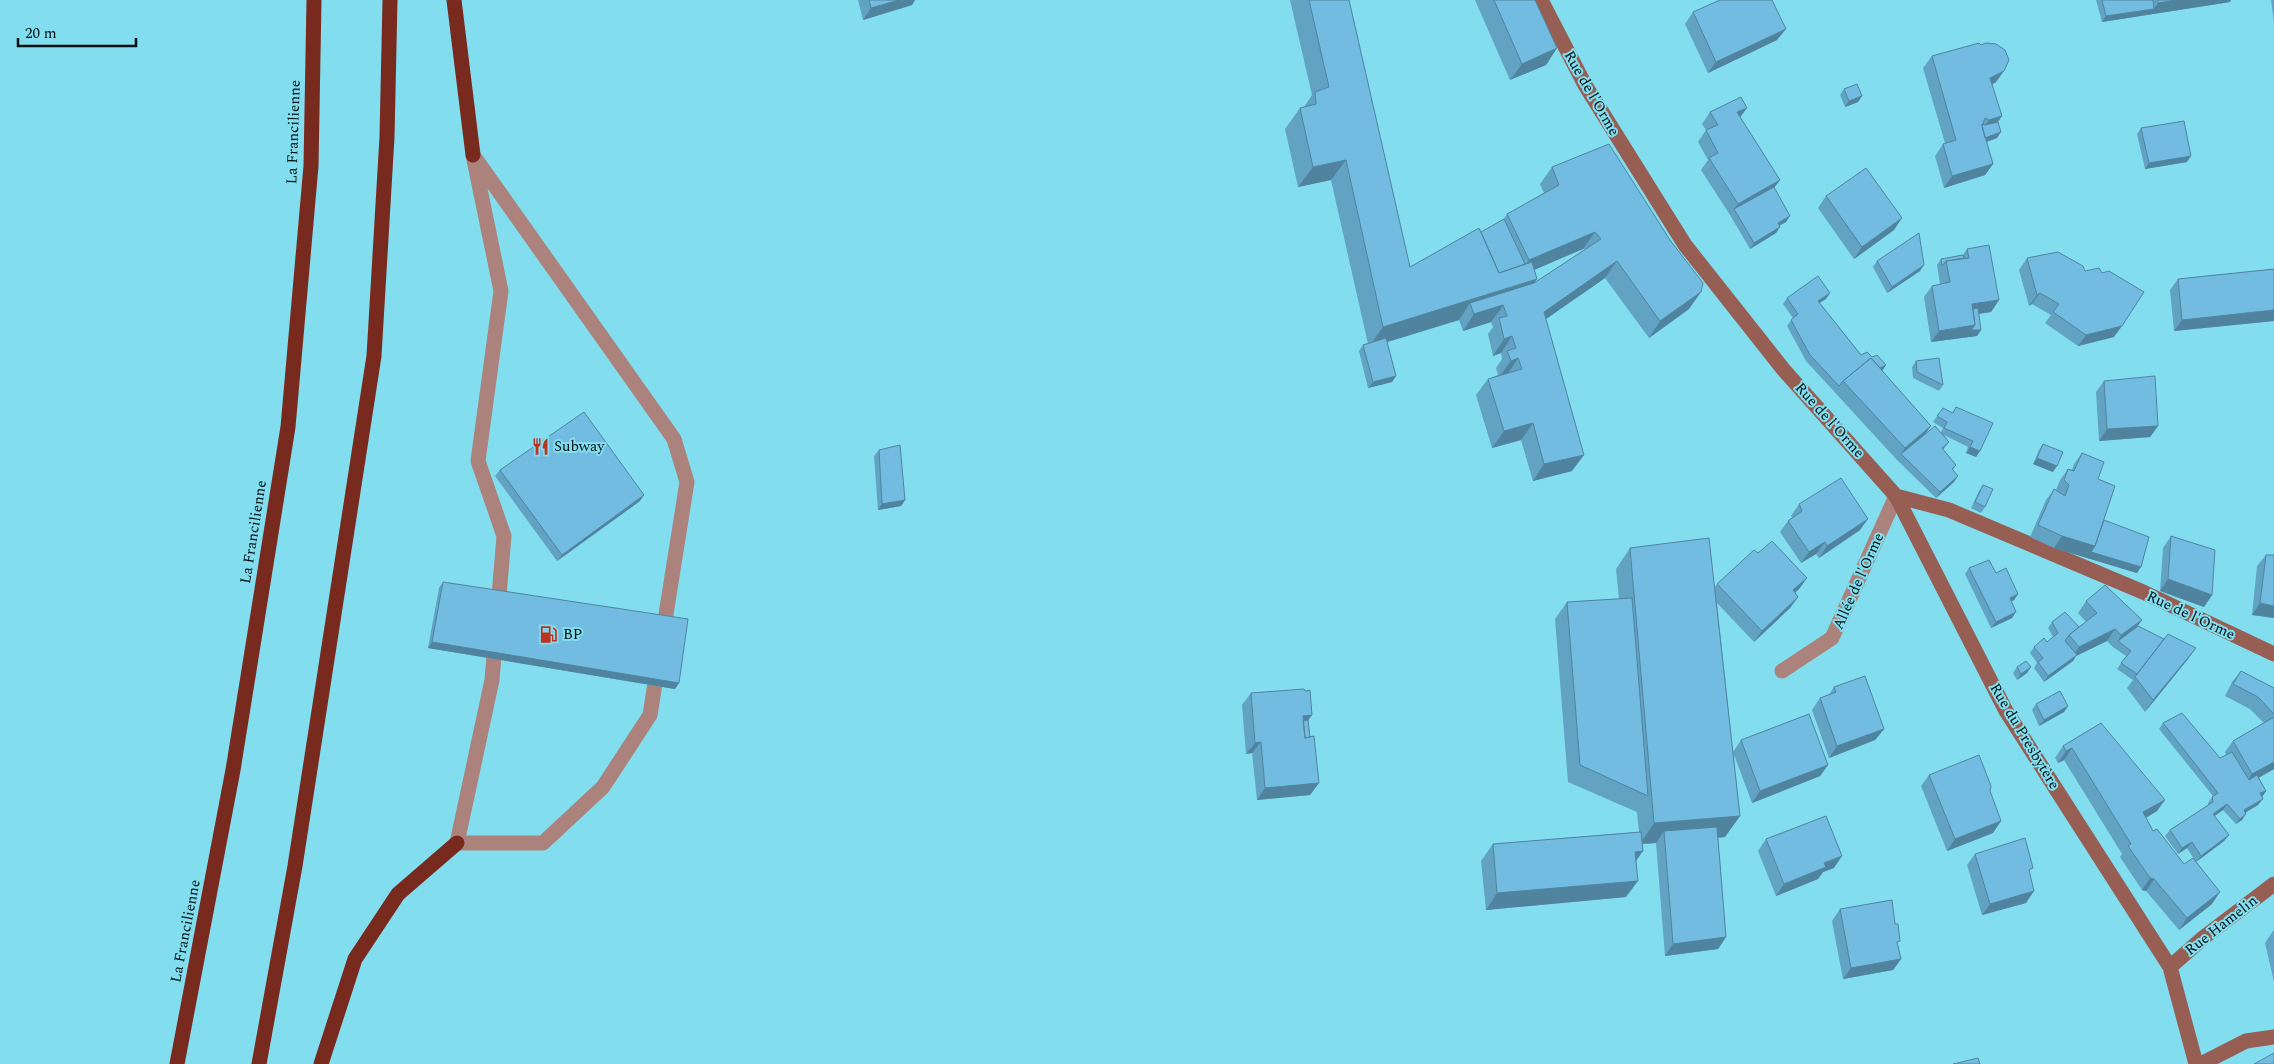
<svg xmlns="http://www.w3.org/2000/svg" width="2274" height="1064" font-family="Spectral,serif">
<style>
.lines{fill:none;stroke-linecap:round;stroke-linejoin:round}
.lane{stroke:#ab837c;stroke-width:15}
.street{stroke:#ab837c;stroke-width:15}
.secondary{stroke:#975e54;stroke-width:15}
.highway{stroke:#782a1f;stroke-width:15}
.wall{fill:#62a2c2;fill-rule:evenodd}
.shaded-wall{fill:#50849e}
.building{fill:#72bce1;stroke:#50849e}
.labels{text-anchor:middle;stroke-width:4;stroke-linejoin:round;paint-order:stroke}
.street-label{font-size:15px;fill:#000f12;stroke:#82deef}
.poi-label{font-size:15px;fill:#000f12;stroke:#82deef;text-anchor:start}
</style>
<rect width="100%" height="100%" fill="#82deef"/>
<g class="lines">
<!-- lane -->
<path class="lane" d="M473,155L674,439L687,482L650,715L603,787L543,843H457L492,680L504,536L478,461L501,291Z"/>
<!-- street -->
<path class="street" d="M1782,671L1832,638L1896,496"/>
<!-- secondary -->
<path class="secondary" d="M1541,0L1585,85L1685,245L1783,369L1896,496L2006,711L2170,967L2196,1064
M1896,496L1949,510L2143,592L2274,654
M2170,967L2203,938L2274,884
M2201,1064L2246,1041L2274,1037"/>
<!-- highway -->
<path class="highway" d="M454,0L473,155
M177,1064L233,770L288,427L311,166L314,0
M259,1064L295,866L374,356L387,137L390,0
M321,1064L355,959L398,894L457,843"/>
</g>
<!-- wall -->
<path class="wall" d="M858,0H915L912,5L863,20Z
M1290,0H1349L1410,267L1481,232L1504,219L1507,214L1544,193L1540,184L1552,167L1689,309L1649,338L1605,278L1546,319L1572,471L1533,481L1521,440L1492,448L1476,395L1488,379L1498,375L1496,368L1502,359L1501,353L1493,356L1488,334L1493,327L1491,322L1463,331L1459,320L1387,342L1396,376L1392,382L1368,388L1359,351L1363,345L1368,344L1331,180L1298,187L1285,129L1300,108L1304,107L1312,95ZM1583,249L1585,250L1534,283L1537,279L1534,269Z
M1475,0H1535L1557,48L1546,65L1510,80Z
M2096,0H2231L2230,2L2102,22Z
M2271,0H2274V22Z
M1693,12L1777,40L1708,73L1685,24Z
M1932,56L1996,82L1992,85L1998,122L1997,138L1987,142L1993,164L1985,175L1944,188L1935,156L1943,144L1945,143L1923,68Z
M1844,89L1862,96L1858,102L1845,107L1840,95Z
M1710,112L1740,117L1780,180L1774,187L1786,222L1779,226L1776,233L1750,249L1730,215L1701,170L1708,160L1698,142L1706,130L1702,124Z
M2141,128L2187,162L2145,169L2137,134Z
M1826,196L1894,230L1854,259L1818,208Z
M1967,249L1999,300L1991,312L1979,314L1981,330L1977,336L1931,342L1924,297L1932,286L1940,284L1937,265L1941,259L1963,255Z
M2027,258L2114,337L2078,346L2045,323L2051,315L2032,304L2029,306L2019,270Z
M1877,261L1920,271L1887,293L1873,267Z
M2274,269V321L2174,331L2170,290L2178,279Z
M1787,298L1826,299L1819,303L1861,355L1872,357L1886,365L1882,371L1931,426L1925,434L1941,432L1943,428L1933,422L1943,408L1952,413L1956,407L1980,451L1976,457L1966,453L1968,447L1944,435L1949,442L1943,450L1956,465L1953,470L1954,482L1936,498L1897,460L1806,361L1787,326L1793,318L1783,304Z
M1916,361L1943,385L1939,391L1913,378L1912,367Z
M2104,381L2158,426L2150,437L2099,441L2096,392Z
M2043,444L2053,472L2033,464L2039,450Z
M879,450L905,500L901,506L878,510L874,456Z
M2082,453L2098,479L2104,520L2137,573L2054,548L2030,537L2046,500L2054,489L2056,490L2060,480L2068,469L2072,470L2074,464Z
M500,470L640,501L557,561L495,476Z
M1983,485L1985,507L1981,513L1971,508L1979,491Z
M1799,504L1860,530L1819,558L1816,554L1801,563L1780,532L1788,521L1792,518L1791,516Z
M2171,536L2212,595L2204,607L2160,591L2163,548Z
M1630,548L1715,587L1717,584L1758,553L1807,578L1799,589L1795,593L1798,597L1790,608L1754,642L1717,603L1740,816L1725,837L1718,838L1726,937L1718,949L1665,956L1656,843L1642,844L1636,862L1626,897L1486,910L1481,861L1493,844L1639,832L1637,812L1568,782L1555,619L1567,602L1619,599L1616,569Z
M2266,555L2274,618L2252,615L2257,566Z
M1969,568L2018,594L2014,600L2012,601V618L1991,628L1965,574Z
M443,582L679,683L675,689L428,648L439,588Z
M2086,601L2142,620L2138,626L2188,659L2145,712L2127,688L2133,680L2117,669L2126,656L2113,647L2107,641L2076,656L2073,661L2044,682L2034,668L2037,663L2030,653L2034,647L2047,642L2053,637L2048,628L2052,622L2079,627L2086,622L2078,613Z
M2017,667L2027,673L2017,680L2013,673Z
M2241,671L2274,688V770V769L2258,778L2266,791L2262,797L2258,805L2245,813L2242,820L2236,824L2223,810L2214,816L2229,835L2224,841L2196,862L2187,848L2178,854L2165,836L2170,830L2208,805V803L2213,796L2159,729L2163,723L2220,758L2226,755L2225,752L2233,741L2264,723L2250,709L2225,696L2232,682Z
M1834,687L1884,729L1875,740L1829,758L1812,710L1820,698L1829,695Z
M1251,693L1312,715L1308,720L1310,737L1319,783L1310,795L1257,800L1252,753L1246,754L1242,705Z
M2036,704L2068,706L2064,712L2039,726L2032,710Z
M2101,723L2157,811L2146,818L2153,831L2212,904L2179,930L2146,891L2142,890L2120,857L2122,854L2064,760L2058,763L2055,758L2063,746Z
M1741,740L1828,765L1820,776L1752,803L1733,752Z
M1929,775L1990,791L1993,833L1947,851L1921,786Z
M1766,839L1834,868L1823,872L1818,879L1776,896L1758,851Z
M1975,854L2030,874L2026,903L1982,915L1967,865Z
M1840,909L1898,945L1901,959L1893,970L1843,979L1832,921Z
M2273,931H2274V982L2265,943Z"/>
<!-- shaded-wall -->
<path class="shaded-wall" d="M899,0H915L912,5L863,20L871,8Z
M2177,0H2231L2230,2L2102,22L2106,16L2154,9L2158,3Z
M1786,29L1777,40L1708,73L1716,62Z
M1557,48L1546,65L1510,80L1522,64Z
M2004,71L1996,82L1982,90L1990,78Z
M1862,96L1858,102L1845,107L1849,101Z
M1747,108L1739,119L1737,112Z
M2002,116L1994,128L1981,131L1989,120Z
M2001,132L1997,138L1977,145L1981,139Z
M2191,156L2187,162L2145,169L2149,163Z
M1346,160L1331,180L1298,187L1313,167Z
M1993,164L1985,175L1944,188L1952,176Z
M1780,180L1771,192L1734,209L1738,204Z
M1790,216L1786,222L1773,229L1778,223Z
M1902,218L1894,230L1854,259L1862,247Z
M1780,227L1776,233L1750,249L1754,243Z
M1595,232L1583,249L1525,274L1520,273L1529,260Z
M1617,261L1605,278L1533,328L1544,312Z
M1924,265L1920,271L1887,293L1892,287Z
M1537,279L1523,299L1503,306L1491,322L1463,331L1474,314L1470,303L1459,320L1368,348L1383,327Z
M1701,292L1689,309L1649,338L1660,321Z
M1830,293L1826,299L1813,307L1818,301Z
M2040,293L2032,304L2029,306L2037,295Z
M1999,300L1991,312L1969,315L1972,304Z
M2274,310V321L2174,331L2182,320Z
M1975,325L1981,330L1977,336L1931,342L1939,331Z
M2122,326L2114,337L2078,346L2086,335Z
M1512,336L1501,353L1493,356L1504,339Z
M1518,358L1507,375L1499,377L1511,361Z
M1886,365L1882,371H1873Z
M1396,376L1392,382L1368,388L1373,382Z
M1533,423L1521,440L1492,448L1504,431Z
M1931,426L1923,437L1901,454L1897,460L1905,448Z
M2158,426L2150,437L2099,441L2107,429Z
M1970,447L1980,451L1976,457L1966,453Z
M1584,455L1572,471L1533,481L1544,464Z
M2037,458L2057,466L2053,472L2033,464Z
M1958,476L1954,482L1936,498L1940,492Z
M644,495L640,501L557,561L562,555Z
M905,500L901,506L878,510L882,504Z
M1868,519L1860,530L1819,558L1827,546Z
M2062,536L2095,546L2087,558L2054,548Z
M1825,542L1816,554L1801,563L1809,552Z
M2091,552L2141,567L2137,573L2087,558Z
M1807,578L1799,589L1785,602L1793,590Z
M2168,579L2212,595L2204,607L2160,591Z
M2018,594L2014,600L2006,604L2010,598Z
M1798,597L1790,608L1754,642L1762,631Z
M2260,603L2274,606V618L2252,615Z
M2016,612L2012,618L1991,628L1996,622Z
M2142,620L2133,631L2118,641L2121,635Z
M2115,629L2107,641L2076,656L2073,661L2044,682L2048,676L2071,659L2079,647Z
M432,642L679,683L675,689L428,648Z
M2196,648L2188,659L2145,712L2153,700Z
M2031,667L2027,673L2017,680L2021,674Z
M2068,706L2064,712L2039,726L2044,720Z
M1312,715L1304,726L1303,716Z
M1884,729L1875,740L1829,758L1837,746Z
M1261,742L1252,753L1246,754L1255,743Z
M2072,748L2064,760L2058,763L2066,751Z
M2274,762V769L2244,786L2252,774Z
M1828,765L1820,776L1752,803L1760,791Z
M1319,783L1310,795L1257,800L1265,788Z
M2266,791L2262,797L2256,799L2260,793Z
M2263,799L2258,805L2239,816L2244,810Z
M2165,800L2157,811L2135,824L2143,812Z
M2227,804L2223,810L2209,820L2213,814Z
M2246,814L2242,820L2236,824L2240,819Z
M1740,816L1725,837L1665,842L1664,831L1656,843L1640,844L1654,823Z
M2001,821L1993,833L1947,851L1955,839Z
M2229,835L2224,841L2196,862L2201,856Z
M2192,842L2187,848L2178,854L2182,848Z
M1643,851L1631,868L1635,852Z
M1842,856L1834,868L1823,872L1818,879L1776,896L1784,884L1824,863Z
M2150,878L2154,879L2146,891L2142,890Z
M1638,881L1626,897L1486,910L1497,893Z
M2034,891L2026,903L1982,915L1990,904Z
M2220,892L2212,904L2179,930L2187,918Z
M1726,937L1718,949L1665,956L1673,944Z
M1901,959L1893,970L1843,979L1851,968Z"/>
<!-- building -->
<path class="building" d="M869,0H899L871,8Z
M1309,0H1349L1410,267L1479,228L1499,273L1532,262L1537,279L1383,327L1346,160L1313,167L1300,108L1316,104L1315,92L1329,87Z
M1494,0H1535L1557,48L1522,64Z
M1720,0H1772L1786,29L1716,62L1693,12Z
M2102,0H2153L2154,9L2106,16Z
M2158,0H2177L2158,3Z
M1979,43L1981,45L1986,43L1996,44L2005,50L2009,60L2004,71L1990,78L2002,116L1989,120L1985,118L1982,126L1993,164L1952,176L1943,144L1956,140L1932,56Z
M1857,84L1862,96L1849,101L1844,89Z
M1741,97L1747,108L1737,112L1780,180L1738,204L1709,158L1718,153L1706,130L1718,125L1710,112Z
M2184,121L2191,156L2149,163L2141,128Z
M1998,122L2001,132L1985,138L1982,126V124L1985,125Z
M1609,144L1670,240L1703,283L1701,292L1660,321L1617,261L1544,312L1584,455L1544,464L1533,423L1504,431L1488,379L1522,369L1518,358L1511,361L1507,351L1516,348L1512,336L1504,339L1499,318L1507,316L1503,305L1474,314L1470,303L1534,283L1601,239L1595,232L1529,260L1507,214L1559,185L1552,167Z
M1866,168L1902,218L1862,247L1826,196Z
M1774,187L1790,216L1778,223L1780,227L1754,243L1734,209Z
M1504,219L1525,264L1499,273L1481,232Z
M1919,233L1924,265L1892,287L1877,261Z
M1989,245L1999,300L1972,304L1975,325L1939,331L1932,286L1950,282L1946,261L1969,258L1967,249Z
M2058,252L2083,266L2085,271L2099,268L2102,273L2109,271L2144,292L2122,326L2086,335L2053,312L2059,304L2040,293L2037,295L2027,258Z
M1963,255L1964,258L1946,261L1942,266L1941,259Z
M2274,269V310L2182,320L2178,279Z
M1818,276L1830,293L1818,301L1861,355L1867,352L1872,357L1877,355L1886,365L1880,368L1871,358L1843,381L1839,386L1810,355L1791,320L1798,314L1787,298Z
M1978,308L1981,330H1971L1975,325L1973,309Z
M1386,338L1396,376L1373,382L1363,345Z
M1871,358L1931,426L1905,448L1843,381Z
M1939,358L1943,385L1917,372L1916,361Z
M2155,376L2158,426L2107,429L2104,381Z
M1956,407L1993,423L1980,451L1970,447L1973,441L1944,428L1947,422L1937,416L1943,408L1953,413Z
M584,412L644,495L562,555L500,470Z
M1935,426L1949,442L1942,448L1956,465L1952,469L1958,476L1940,492L1901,454Z
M2043,444L2063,452L2057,466L2037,458Z
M900,445L905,500L882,504L879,450Z
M2082,453L2104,462L2098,479L2115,486L2095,546L2062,536L2038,525L2054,489L2065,496L2069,485L2064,480L2068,469L2074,471Z
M1841,478L1868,519L1827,546L1825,542L1809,552L1788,521L1802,511L1799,504Z
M1983,485L1993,489L1985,507L1975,502Z
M2104,520L2149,537L2141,567L2091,552L2095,546Z
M2171,536L2215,550L2212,595L2168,579Z
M1709,538L1740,816L1654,823L1630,548Z
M1772,541L1807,578L1793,590L1798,597L1762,631L1717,584L1754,550L1758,553Z
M2266,555H2274V606L2260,603Z
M1989,560L1996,573L2006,568L2018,594L2010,598L2016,612L1996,622L1969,568Z
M443,582L688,619L679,683L432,642Z
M2105,585L2142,620L2121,635L2115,629L2079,647L2069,635L2097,613L2086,601Z
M1632,598L1648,796L1580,765L1567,602Z
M2065,612L2079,627L2069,635L2065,641L2077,655L2048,676L2038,662L2043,658L2034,647L2044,638L2047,642L2058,633L2052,622Z
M2138,626L2164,639L2137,674L2121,663L2131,651L2118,641Z
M2168,634L2196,648L2153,700L2135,677Z
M2026,661L2031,667L2021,674L2017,667Z
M2241,671L2274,688V714L2258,697L2233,684Z
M1865,676L1884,729L1837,746L1820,698L1836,692L1834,687Z
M1304,689L1305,691L1310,690L1312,715L1303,716L1305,738L1314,736L1319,783L1265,788L1261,742L1255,743L1251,693Z
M2060,691L2068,706L2044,720L2036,704Z
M2182,713L2220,758L2232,752L2249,780L2257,775L2266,791L2260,793L2263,799L2244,810L2246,814L2240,819L2227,804L2213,814L2229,835L2201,856L2192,842L2182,848L2170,830L2213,802L2212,797L2218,793L2163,723Z
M1809,714L1828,765L1760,791L1741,740Z
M2274,717V762L2252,774L2233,741Z
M1308,720L1310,737L1305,738L1303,721Z
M2101,723L2165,800L2143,812L2153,831L2157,829L2184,864L2193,858L2220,892L2187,918L2154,879L2150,878L2128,846L2131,844L2072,748L2066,751L2063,746Z
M1979,755L1991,786L1990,791L2001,821L1955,839L1929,775Z
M1826,816L1842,856L1824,863L1826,867L1784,884L1766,839Z
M1717,827L1726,937L1673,944L1664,831Z
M1641,832L1643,851L1635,852L1638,881L1497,893L1493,844Z
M2025,838L2033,868L2029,870L2034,891L1990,904L1975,854Z
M1892,900L1895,924H1898L1900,941L1897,942L1901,959L1851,968L1840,909Z
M2274,1053V1064H2254Z
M1978,1058L1980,1064H1953Z"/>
<!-- icons -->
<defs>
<symbol id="restaurant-bare" viewBox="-9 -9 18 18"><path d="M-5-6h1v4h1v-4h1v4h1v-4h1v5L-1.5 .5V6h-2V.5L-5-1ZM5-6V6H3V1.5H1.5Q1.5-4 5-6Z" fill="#be3220" stroke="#82deef" stroke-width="2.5" paint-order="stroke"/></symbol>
<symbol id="fuel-bare" viewBox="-9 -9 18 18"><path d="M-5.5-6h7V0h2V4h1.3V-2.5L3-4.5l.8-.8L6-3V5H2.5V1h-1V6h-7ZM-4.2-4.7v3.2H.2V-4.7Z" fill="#be3220" stroke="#82deef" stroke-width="2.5" paint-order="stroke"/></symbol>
</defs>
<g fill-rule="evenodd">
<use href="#restaurant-bare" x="528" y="434" width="25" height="25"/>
<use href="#fuel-bare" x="536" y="622" width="25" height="25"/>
</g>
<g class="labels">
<!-- street labels -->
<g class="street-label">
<text transform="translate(1592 93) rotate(60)" y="5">Rue de l'Orme</text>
<text transform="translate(293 132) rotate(-88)" y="5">La Francilienne</text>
<text transform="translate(1830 420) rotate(48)" y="5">Rue de l'Orme</text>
<text transform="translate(253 532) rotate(-81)" y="5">La Francilienne</text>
<text transform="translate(1858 581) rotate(-66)" y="5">Allée de l'Orme</text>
<text transform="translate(2191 615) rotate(25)" y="5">Rue de l'Orme</text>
<text transform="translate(2025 736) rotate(59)" y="5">Rue du Presbytère</text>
<text transform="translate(2221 925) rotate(-38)" y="5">Rue Hamelin</text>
<text transform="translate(185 931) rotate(-79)" y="5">La Francilienne</text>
</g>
<!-- poi labels -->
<g class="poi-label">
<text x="554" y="451">Subway</text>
<text x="563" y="639">BP</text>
</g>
</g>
<!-- scale -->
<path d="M18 38v8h118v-8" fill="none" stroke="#000f12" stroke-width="2.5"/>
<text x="25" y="38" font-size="15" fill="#000f12" stroke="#82deef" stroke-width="4" paint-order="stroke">20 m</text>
</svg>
